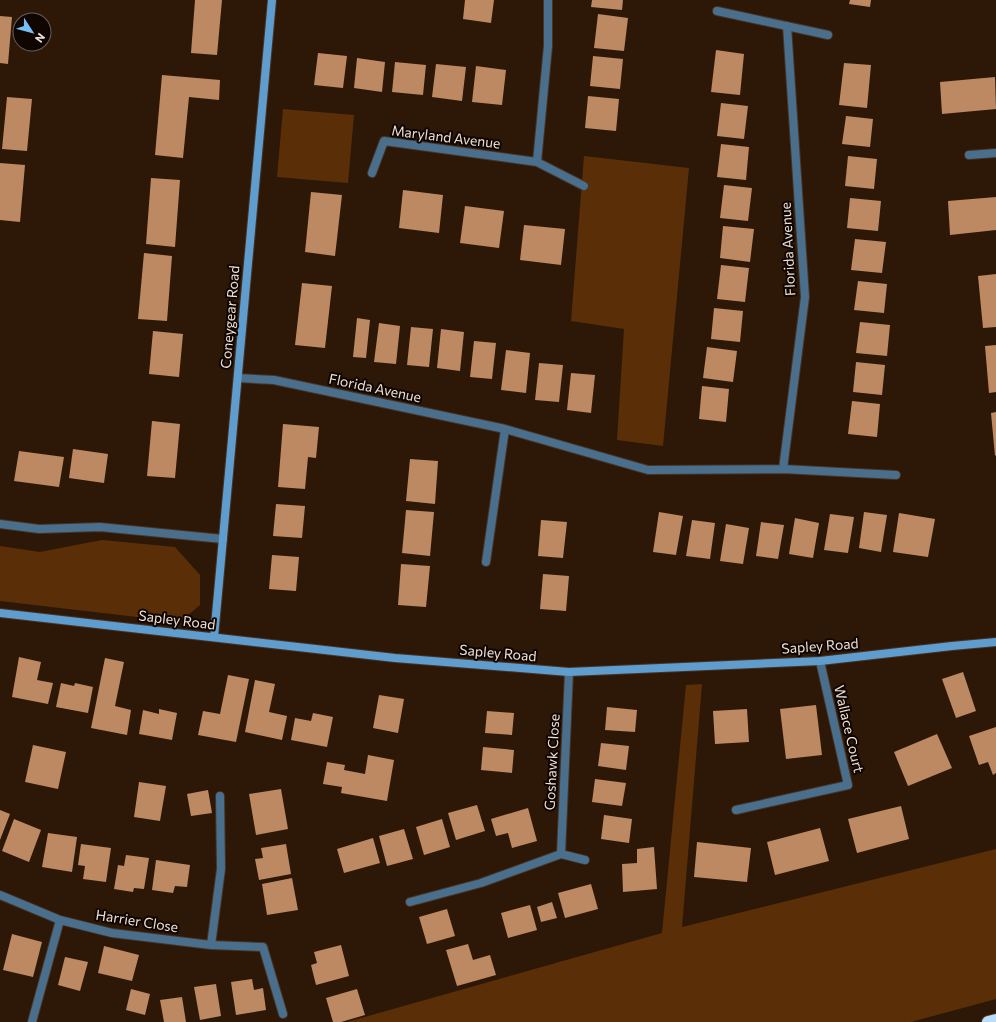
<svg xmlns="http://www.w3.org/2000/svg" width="996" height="1022" font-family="Commissioner,sans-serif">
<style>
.green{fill:#5a2f08}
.building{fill:#bd8963}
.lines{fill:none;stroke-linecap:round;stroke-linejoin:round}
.street-casing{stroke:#483424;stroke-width:10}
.secondary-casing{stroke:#483424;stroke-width:10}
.highway-casing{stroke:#483424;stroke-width:14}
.street{stroke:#496f8d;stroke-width:8}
.secondary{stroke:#5f9dce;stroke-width:8}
.highway{stroke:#b9ddfb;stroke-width:12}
.labels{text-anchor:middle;stroke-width:4;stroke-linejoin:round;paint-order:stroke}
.street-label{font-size:14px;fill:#efe0d6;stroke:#0f0602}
</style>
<rect width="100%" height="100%" fill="#2d1807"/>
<!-- green -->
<path class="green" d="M283,109L354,115L348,183L277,177Z
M584,156L689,168L663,446L617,440L624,329L571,321Z
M102,540L175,547L200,575V605L180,622L0,601V546L40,552Z
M702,684L682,927L996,849V999L911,1022H347L662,933L686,685Z"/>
<!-- building -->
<path class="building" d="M195,0H222L217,55L191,53Z
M465,0H494L491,23L463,19Z
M592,0H623L622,10L591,7Z
M850,0H871L870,7L849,4Z
M598,14L628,18L624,51L594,48Z
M0,16L12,17L8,64L0,63Z
M716,50L744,54L740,95L711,92Z
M318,53L347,56L343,88L314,85Z
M593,56L623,59L620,89L590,86Z
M357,58L385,62L382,92L354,88Z
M395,62L426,65L423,95L392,92Z
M844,63L871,65L867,108L839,105Z
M436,64L466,67L462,101L432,97Z
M476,66L506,70L502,105L472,102Z
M162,75L220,80L219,100L189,97L183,158L155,155Z
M995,77L996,109L942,114L940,82Z
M588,96L619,99L616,131L585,128Z
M7,97L32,99L27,151L2,149Z
M721,103L748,106L744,139L717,136Z
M846,116L873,119L870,147L842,144Z
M721,144L749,147L746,180L717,177Z
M848,156L877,159L874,189L845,186Z
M0,163L25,165L20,222L0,220Z
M151,178L180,180L175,247L146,244Z
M724,185L752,188L748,221L720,218Z
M403,190L443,195L439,233L399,228Z
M311,192L342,195L335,256L305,252Z
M996,197V230L950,235L948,201Z
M850,198L881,201L878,231L847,228Z
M465,206L504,211L499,248L460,243Z
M524,225L565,229L561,265L520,260Z
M723,226L754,229L750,262L720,258Z
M855,239L886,242L882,273L851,270Z
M144,253L172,256L167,321L138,319Z
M721,265L749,268L745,302L717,299Z
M996,274V327L983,328L978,276Z
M858,281L887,284L884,313L854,310Z
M302,283L332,286L325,348L295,345Z
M714,308L743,311L740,342L711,339Z
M357,318L370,320L366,358L353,357Z
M860,322L890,325L887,356L856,353Z
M379,323L400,326L396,364L374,362Z
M411,327L433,329L429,367L407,365Z
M441,329L464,332L460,371L437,368Z
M153,331L183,334L179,377L149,374Z
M474,341L496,343L492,379L470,377Z
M996,345V392L989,393L985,346Z
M707,347L737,351L733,382L703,378Z
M506,350L530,353L526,393L501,390Z
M856,362L885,365L882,395L853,392Z
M539,363L563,365L559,402L535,400Z
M571,373L595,375L591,413L567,410Z
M702,386L729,389L726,422L699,419Z
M852,401L880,404L877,437L848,434Z
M996,412V455L995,456L991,413Z
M152,421L180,424L175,478L147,476Z
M283,424L319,427L316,458L308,457L305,489L278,487Z
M73,449L108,454L104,483L69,478Z
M19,451L64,457L59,487L14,481Z
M410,459L438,461L435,504L406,501Z
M276,504L305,506L302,538L273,536Z
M406,510L434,512L430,556L402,553Z
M659,512L683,516L676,555L653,552Z
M864,512L887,515L881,552L859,548Z
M899,513L935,519L928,557L893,552Z
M830,514L854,517L848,553L824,550Z
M795,518L819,523L813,558L789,554Z
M541,520L567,522L563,558L538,556Z
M692,520L715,523L710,559L686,556Z
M761,522L784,525L778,559L756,556Z
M726,524L749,528L743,564L720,561Z
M272,555L299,557L296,591L269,589Z
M401,564L430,566L426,607L398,605Z
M543,574L569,576L566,611L540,609Z
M19,657L41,662L37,680L53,683L48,704L12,697Z
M105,658L124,662L115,706L131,710L127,735L91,728Z
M963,672L976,711L956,718L942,679Z
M228,675L249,679L236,742L198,735L203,711L220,714Z
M255,680L275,684L269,712L287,716L282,740L245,732Z
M61,683L74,686L75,683L93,687L88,713L56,707Z
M379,695L404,699L398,733L373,728Z
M816,705L822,755L786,759L780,709Z
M607,707L637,710L635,732L605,730Z
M159,709L177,713L172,740L139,734L143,710L159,714Z
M747,709L749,742L715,744L713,711Z
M487,711L514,713L512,735L485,733Z
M313,713L333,717L327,747L291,740L295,718L311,721Z
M996,727V773L993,775L988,762L979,765L969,736Z
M937,734L952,768L908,786L894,752Z
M601,743L629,746L626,770L598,766Z
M33,745L66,752L58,789L25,782Z
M483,747L514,750L512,773L481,770Z
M368,755L394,760L387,801L341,793L342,787L323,784L327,762L345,765L344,770L365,774Z
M595,779L626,783L622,806L592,802Z
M139,782L166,786L160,821L134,817Z
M281,789L288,829L256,835L249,794Z
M208,790L212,813L191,816L187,794Z
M477,805L485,831L456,840L448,813Z
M901,806L909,839L857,853L848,819Z
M528,808L537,841L512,848L508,833L496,836L491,819Z
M0,810L10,814L0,840Z
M604,815L632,819L629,843L601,839Z
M14,819L41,830L29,862L2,851Z
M442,819L450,847L424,855L416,827Z
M820,828L829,861L775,875L767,842Z
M404,829L413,859L387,866L379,836Z
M48,833L77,837L72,872L42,867Z
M373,838L380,863L344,873L337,849Z
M697,842L751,848L747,882L694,877Z
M81,844L111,848L106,882L83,879L85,866L78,865Z
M286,844L291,874L259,880L255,859L263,858L261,848Z
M654,847L657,889L623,892L622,864L637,863V849Z
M126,855L149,858L144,889L134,888L133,892L114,889L118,865L124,866Z
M156,860L190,865L187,887L175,886L173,893L152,890Z
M292,878L298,910L267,915L262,884Z
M591,884L598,909L565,918L558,893Z
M552,902L557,918L541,922L537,907Z
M530,905L537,930L508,938L501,913Z
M447,909L455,936L427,944L419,917Z
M12,934L42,942L33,977L3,970Z
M468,944L473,960L490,955L496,975L457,986L446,950Z
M341,945L349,976L316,985L311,965L317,963L314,952Z
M104,946L139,955L132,981L98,973Z
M65,957L88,962L80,991L58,985Z
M252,979L254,990L263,988L266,1010L236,1015L231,982Z
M216,984L221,1016L200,1020L194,987Z
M131,989L150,994L145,1015L126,1010Z
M357,989L365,1015L341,1022H333L326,998Z
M182,997L186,1022H164L160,1000Z"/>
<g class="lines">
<defs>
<path id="street" d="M717,11L828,35
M969,155L996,153
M537,162L548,46V0
M372,173L384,141L537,162L584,186
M238,378L274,380L505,429L648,470L783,469L896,475
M783,469L805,297L787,26
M0,524L39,529L100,527L223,539
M486,562L505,429
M736,810L848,785L820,661
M561,854L585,860
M0,895L60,920L112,933L211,945L263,947L283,1014
M410,902L481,883L561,854L569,672
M211,945L221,869L220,796
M32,1022L60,920"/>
<path id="secondary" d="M0,613L395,658L569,672L820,661L952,646L996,642
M214,637L272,0"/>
<path id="highway" d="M988,1022L996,1020"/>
</defs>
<!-- street casing -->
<use href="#street" class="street-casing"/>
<!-- secondary casing -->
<use href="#secondary" class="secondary-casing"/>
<!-- highway casing -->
<use href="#highway" class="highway-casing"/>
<!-- street -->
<use href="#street" class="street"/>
<!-- secondary -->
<use href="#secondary" class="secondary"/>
<!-- highway -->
<use href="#highway" class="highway"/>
</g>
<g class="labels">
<!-- street labels -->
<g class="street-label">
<text transform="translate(446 137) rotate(7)" y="5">Maryland Avenue</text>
<text transform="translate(788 249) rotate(-93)" y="5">Florida Avenue</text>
<text transform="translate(230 317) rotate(-85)" y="5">Coneygear Road</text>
<text transform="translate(375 388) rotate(12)" y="5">Florida Avenue</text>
<text transform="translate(177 620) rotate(7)" y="5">Sapley Road</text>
<text transform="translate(820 646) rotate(-4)" y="5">Sapley Road</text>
<text transform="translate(498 653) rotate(5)" y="5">Sapley Road</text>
<text transform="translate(849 729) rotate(77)" y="5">Wallace Court</text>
<text transform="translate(552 762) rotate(-87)" y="5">Goshawk Close</text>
<text transform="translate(137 921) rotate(9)" y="5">Harrier Close</text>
</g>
</g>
<!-- north arrow -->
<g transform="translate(32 32) rotate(126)"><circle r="19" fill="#0f0602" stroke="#695d57"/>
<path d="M0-3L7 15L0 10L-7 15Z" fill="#78bff7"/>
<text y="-6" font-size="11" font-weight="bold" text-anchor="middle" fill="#efe0d6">N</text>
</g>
</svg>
